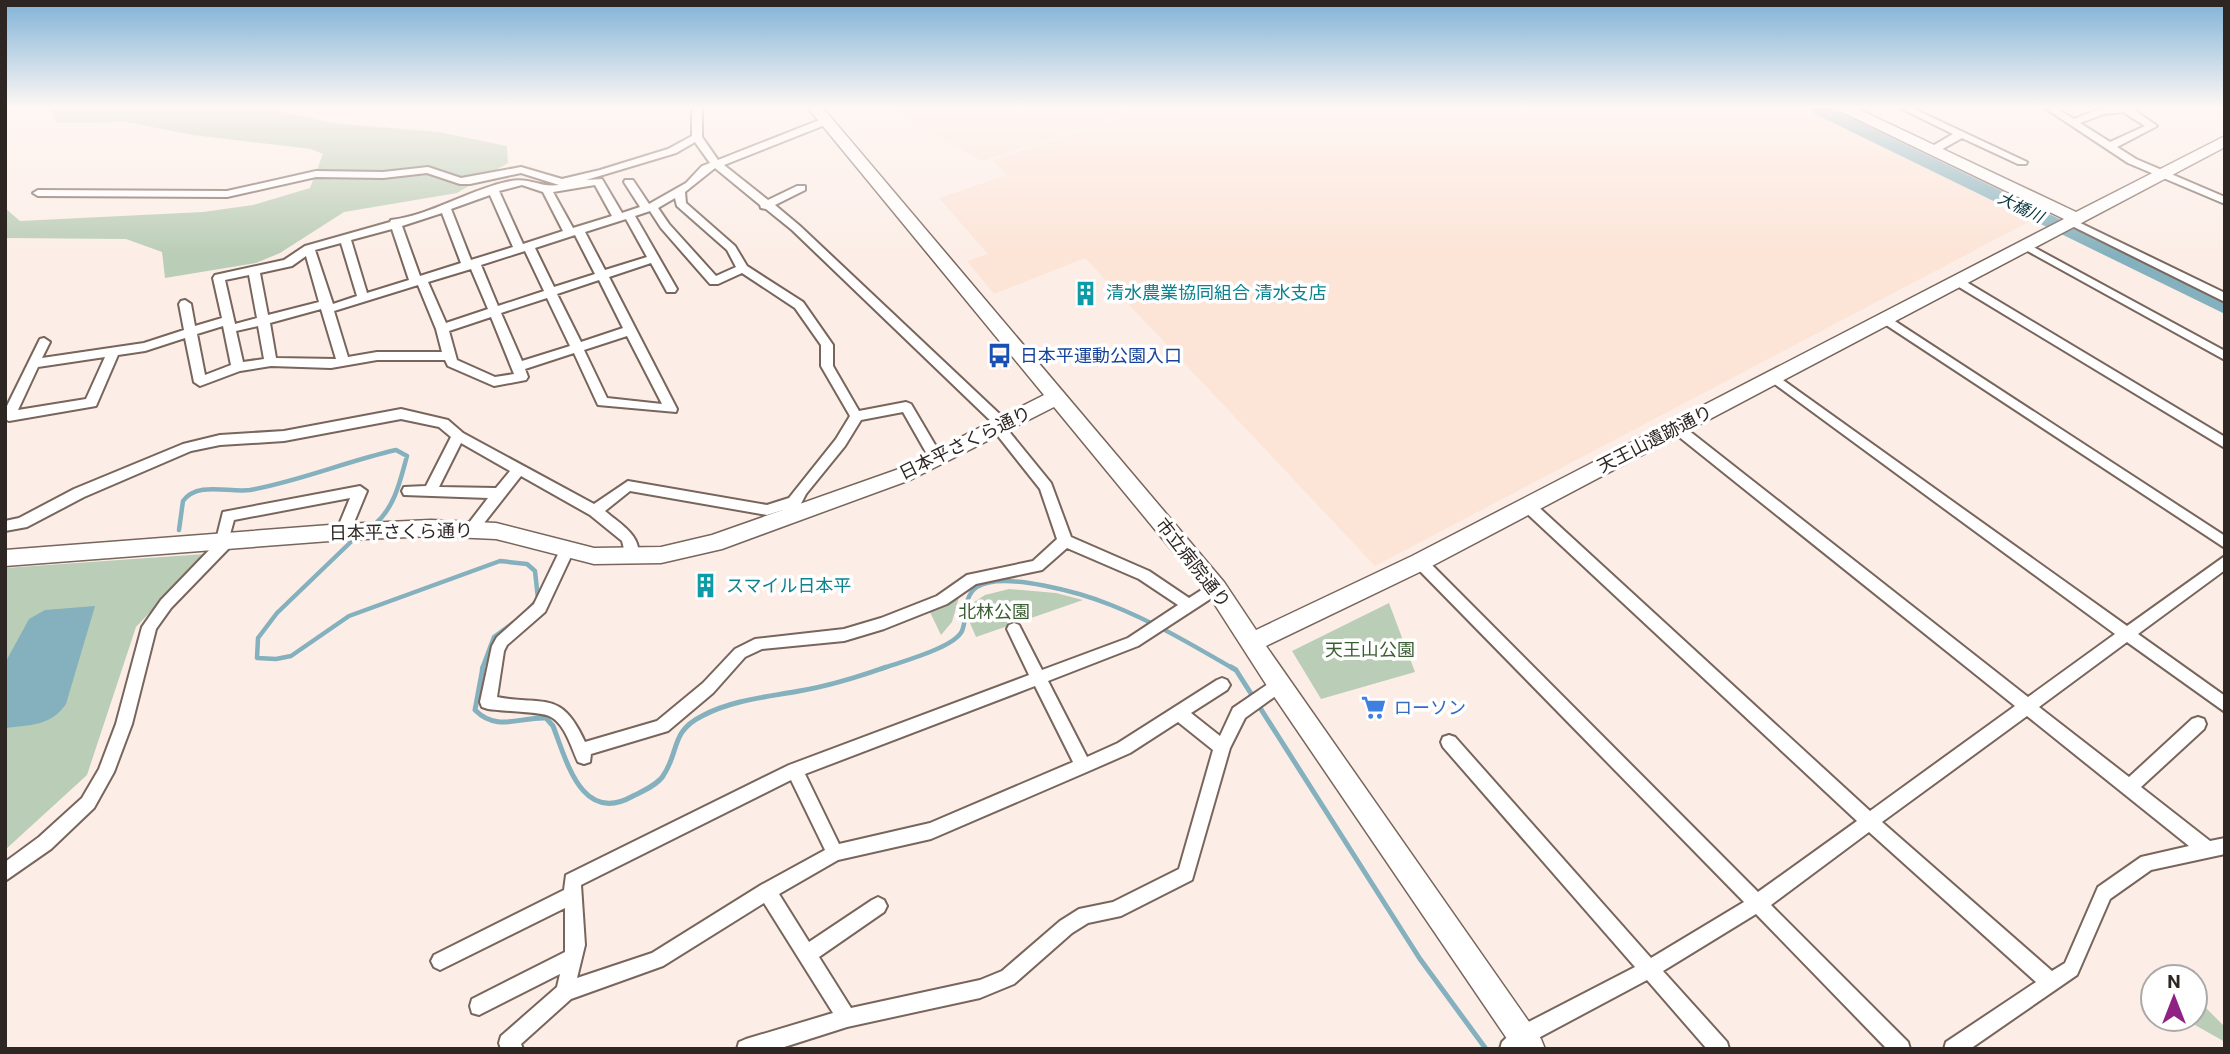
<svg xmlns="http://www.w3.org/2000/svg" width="2230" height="1054" font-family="Roboto,'Noto Sans JP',sans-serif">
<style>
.built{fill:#fce4d7}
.green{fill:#bacdb6}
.water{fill:#84b1bd}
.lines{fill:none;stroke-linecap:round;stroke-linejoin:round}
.stream-far1{stroke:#84b1bd;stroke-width:4.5}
.stream{stroke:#84b1bd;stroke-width:5}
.river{fill:#84b1bd;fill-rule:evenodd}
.street-casing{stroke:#78655b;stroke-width:4}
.secondary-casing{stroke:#78655b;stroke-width:3}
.street{fill:#fff;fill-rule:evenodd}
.secondary{fill:#fff;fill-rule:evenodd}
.labels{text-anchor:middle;stroke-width:7;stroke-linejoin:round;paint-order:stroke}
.far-water-label{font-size:16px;font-style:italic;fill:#03313a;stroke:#fff}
.culture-label{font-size:18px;fill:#0d838f;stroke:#fff;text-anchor:start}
.transit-label{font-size:18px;fill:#164399;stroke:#fff;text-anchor:start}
.street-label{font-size:18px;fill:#2e2622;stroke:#fff}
.park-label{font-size:18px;fill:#395e31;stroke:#fff}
.shop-label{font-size:18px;fill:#366cbe;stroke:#fff;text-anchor:start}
</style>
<rect width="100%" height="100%" fill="#fceee7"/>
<!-- built -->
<path class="built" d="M889,108H1122L1128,113L982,161Z
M1125,108H1816L2038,217L1375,566L1085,258L994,294L967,261L988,254L939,198L1007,175L993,160L1132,115Z"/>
<!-- green -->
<path class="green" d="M46,108H264L333,123L439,132L507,146L508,163L457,193L344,212L280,253L256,263L165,278L162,252L126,239L5,238V208L20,221L203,212L253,205L310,188L323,154L311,149L193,135L126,122L57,123L51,110Z
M205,554L136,627L87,775L5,850V568Z
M1009,589L1056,593L1083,600L976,637L967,616L968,606L985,595Z
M957,596L959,597L952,622L941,635L929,610L950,602Z
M1389,603L1415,672L1321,699L1292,651Z
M2200,1002L2225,1027V1042L2188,1021L2195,1019V1010Z"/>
<!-- water -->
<path class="water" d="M95,606L66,704C51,726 30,725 5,728V663L29,619L45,610Z"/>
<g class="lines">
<!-- stream-far1 -->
<path class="stream-far1" d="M179,530L183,501C198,481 229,493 250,490C300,481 347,461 396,450L407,456C400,481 395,507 375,524
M356,537L277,613L258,638L257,658L276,659L291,656L349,616L500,561L527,564L535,571L538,599L530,608
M482,669L494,637L513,623
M881,669C900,662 954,648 962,631C968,617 962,597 977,587C1003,570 1084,594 1111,605C1154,622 1194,646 1234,669"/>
<!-- stream -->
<path class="stream" d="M483,667L475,710C497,732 519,717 546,718L553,726C567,762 582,825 633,796C643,791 657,785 663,776C680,751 670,732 702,716C732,700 767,697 799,691C829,686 858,677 886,667
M1231,667L1236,670L1420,959L1486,1049"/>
<!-- river -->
<path class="river" d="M1808,108H1830L2225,299V314L1811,112Z"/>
<defs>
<path id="street" d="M692,108H702V137L718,160L822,119H830V123L724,165L768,200L797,186H805V190L775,205L800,226L1008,422L1010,425L1007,429L1051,483L1071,537L1149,571L1189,598L1211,584H1221L1223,588L1221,592L1138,646L1048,681L1087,757L1118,743L1217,680L1222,678L1227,680L1230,685L1227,690L1191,713L1220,736L1233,708L1274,680L1279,678L1284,680L1287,685L1284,690L1245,718L1230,748L1192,880L1121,916L1088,923L1072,933L1014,984L980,998L847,1027L778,1049H737L739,1042L746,1039L833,1013L764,903L663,966L571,999L521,1044L523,1049H501L499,1043L501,1036L557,987L560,974L479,1015L472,1013L470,1006L472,999L565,952V908L440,970L434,967L431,961L434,955L564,890L566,875L789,765L1029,675L1007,629L1009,625L1014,623L1019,625L1042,670L1128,638L1178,605L1139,579L1067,548L1042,570L976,584L947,604L884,629L844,641L762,649L745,657L713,693L668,731L591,754L590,762L584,764L578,762C571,747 565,723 549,716C541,712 501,711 488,709L482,707L480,702L492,646L497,637L534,604L562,546H572L574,550L545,612L507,645L504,651L497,697C544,706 561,689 585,742L657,721L703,683L735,649L755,639L844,629L881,618L937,596L967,575L1033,561L1057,539L1040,489L994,431L992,428L995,425L792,230L766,209L761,208L760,205L715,168L685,192L686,203L735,246L747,266L803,302L833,345V366L859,411L906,402L911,404L944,460L942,463H932L903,412L861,420L845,446L806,494L792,521L787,522L780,517L783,510L767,515L630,491L605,511C620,524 645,537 637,561H627L622,541L590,515L521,476L477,532H467L465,528L488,498L404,495L402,491L404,487L426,486L451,437L439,427L401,419L284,441L220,445L191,451L84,497L27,527L5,531V521L19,518L74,489L183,444L220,435L284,431L401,409L448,420L463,433L594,504L628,481L767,505L789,498L836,439L850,416L821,366V345L795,308L742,273L718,284H710L661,228L650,211L635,216L677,289L675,292H667L651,263L609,277L677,409L676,412L598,405L574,353L525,369L528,377L526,380L494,386L448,366L445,360H377L331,368L271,366L240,371L200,386L194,382L185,338L145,351L118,355L96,406L9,421L5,419V410L40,339L44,338L50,342L42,358L144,343L184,330L179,304L181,301L185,300L191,304L195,326L222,318L213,278L215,275L284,260L305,246L390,222L391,220C431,215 467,191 506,182C530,176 538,188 559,185L521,173L470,184H460L427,173L383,178L316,177L227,197L38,196L33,193L38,190L227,191L316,171L383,172L428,167L461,178L521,167L562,179L600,170L668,149L692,136ZM695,142L710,163L702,166L686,183L649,204L633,180H625L624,182L640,207L622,213L602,179L586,180L676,153ZM522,185L543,192L563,231L523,244L499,191ZM595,185L612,216L573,228L553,192ZM490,195L513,247L471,260L451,209ZM675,198L677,206L727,250L736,267L716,276L669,224L658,208ZM442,213L461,263L420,276L402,226ZM626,219L647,257L605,270L585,232ZM392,229L409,280L367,293L351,240ZM575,235L595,274L554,287L535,248ZM341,243L357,296L333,304L315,250ZM525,251L544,291L498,306L481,265ZM306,256L319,302L268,315L260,273L292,266ZM471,269L488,309L446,323L428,282ZM249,275L257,318L235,324L225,280ZM599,280L623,328L581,342L557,294ZM418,285L436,329L442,352H377L348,357L334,311ZM547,298L570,346L522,361L501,313ZM321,309L336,359L276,358L270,323ZM491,317L514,374L495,377L457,360L449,331ZM223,326L231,365L205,375L197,334ZM258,326L264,359L243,362L236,331ZM627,336L662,404L607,398L584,350ZM105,357L86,399L18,410L38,367ZM461,443L510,471L496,488L439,487ZM1035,686L1073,762L930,823L839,844L805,774ZM1178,722L1213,750L1179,869L1113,902L1079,909L1060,921L1002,971L980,980L851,1008L819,957L884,912L887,906L884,900L878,897L872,900L809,942L779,894L838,860L931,839L1089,771L1130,753ZM791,780L825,850L761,885L652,953L577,978L585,945L581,885Z
M1900,108H1912L2027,162L2026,164H2018L1962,138L1937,152H1929V148L1953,134Z
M2045,108H2056L2074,119L2102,108H2137L2134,110L2157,126L2117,147L2136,159L2225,197V204L2128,163ZM2123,112L2145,126L2110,142L2080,123L2104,114Z
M2070,218L2225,293V302L2066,223V219Z
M2026,243L2225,351V360L2022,248V244Z
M1958,277L2225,437V448L1954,284L1952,281Z
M1884,314L2225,536V548L1880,321L1878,318L1880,315Z
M1773,373L2127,626L2225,556V570L2138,634L2225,696V712L2127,642L2039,707L2129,777L2192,719L2198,717L2204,719L2206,724L2204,729L2141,787L2210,841L2225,838V854L2151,870L2110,899L2077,975L1970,1049H1944L1946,1042L2036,982L1869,832L1771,905L1908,1042L1910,1049H1887L1756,914L1663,971L1727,1042L1729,1049H1707L1647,980L1529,1043L1523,1049H1500L1502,1042L1515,1029L1635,967L1443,747L1441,742L1443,737L1449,735L1455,737L1651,958L1744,902L1415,566L1413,562L1415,558H1425L1758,892L1857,821L1522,509L1520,505L1522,501H1532L1870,811L2015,706L1673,432L1671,429L1673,426H1683L2028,697L2115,634L1769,380L1767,377L1769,374ZM2027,716L2189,846L2141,857L2098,887L2065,963L2052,971L1882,822Z
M360,486L367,491L350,532L348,536H338L336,532L350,498L234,520L229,538L233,542L231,546L171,608L156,629L132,724L114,772L94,808L51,849L5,881V862L39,837L82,798L99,769L116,724L142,627L161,600L215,544L223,512Z"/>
<path id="secondary" d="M808,108H823L1224,582L1256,630L1412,556L2064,219L1840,111L1838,108H1856L2076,212L2225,136V147L1428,568L1266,646L1541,1039L1545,1049H1514L1271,692L1208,594L1054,407L910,480L722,549L661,563L594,564L496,539L431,536L343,540L5,566V550L343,524L431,520L496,523L594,548L661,547L712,535L896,470L1044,395Z"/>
</defs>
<!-- street casing -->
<use href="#street" class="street-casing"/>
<!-- secondary casing -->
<use href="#secondary" class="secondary-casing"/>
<!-- street -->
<use href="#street" class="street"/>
<!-- secondary -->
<use href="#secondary" class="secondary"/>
</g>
<!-- sky -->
<linearGradient id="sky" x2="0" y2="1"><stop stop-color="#80b3d7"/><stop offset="0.42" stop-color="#fef7f4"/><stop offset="1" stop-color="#fef7f4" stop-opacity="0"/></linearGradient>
<rect width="2230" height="255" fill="url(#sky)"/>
<!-- icons -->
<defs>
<symbol id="building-bare" viewBox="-9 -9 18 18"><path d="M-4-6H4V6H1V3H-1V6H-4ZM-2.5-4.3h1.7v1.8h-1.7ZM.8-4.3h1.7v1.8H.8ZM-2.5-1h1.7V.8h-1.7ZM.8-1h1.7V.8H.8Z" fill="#0f9aa8" stroke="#fff" stroke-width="2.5" paint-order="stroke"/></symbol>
<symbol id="bus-bare" viewBox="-9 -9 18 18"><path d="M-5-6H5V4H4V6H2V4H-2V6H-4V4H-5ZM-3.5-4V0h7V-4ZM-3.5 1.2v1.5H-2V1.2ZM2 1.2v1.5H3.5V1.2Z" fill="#1a4fb4" stroke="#fff" stroke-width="2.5" paint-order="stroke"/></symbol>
<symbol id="supermarket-bare" viewBox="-9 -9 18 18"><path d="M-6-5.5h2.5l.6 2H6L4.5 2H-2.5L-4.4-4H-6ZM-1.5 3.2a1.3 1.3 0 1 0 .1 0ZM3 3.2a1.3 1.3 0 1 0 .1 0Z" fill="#3f7fe0" stroke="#fff" stroke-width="2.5" paint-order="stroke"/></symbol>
</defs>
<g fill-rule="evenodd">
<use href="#building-bare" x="1068" y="276" width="35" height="35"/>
<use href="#bus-bare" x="982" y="338" width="35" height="35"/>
<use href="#building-bare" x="688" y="568" width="35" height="35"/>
<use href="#supermarket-bare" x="1356" y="690" width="35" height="35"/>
</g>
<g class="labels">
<!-- far-water labels -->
<g class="far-water-label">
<text transform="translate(2021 207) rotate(26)" y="6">大橋川</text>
</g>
<!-- culture labels -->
<g class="culture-label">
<text x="1106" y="299">清水農業協同組合 清水支店</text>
<text x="726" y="592">スマイル日本平</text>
</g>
<!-- transit labels -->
<g class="transit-label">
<text x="1020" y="362">日本平運動公園入口</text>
</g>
<!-- street labels -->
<g class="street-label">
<text transform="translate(1655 439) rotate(-27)" y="6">天王山遺跡通り</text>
<text transform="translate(965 443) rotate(-26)" y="6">日本平さくら通り</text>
<text transform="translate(401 532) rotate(-1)" y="6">日本平さくら通り</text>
<text transform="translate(1193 563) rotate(52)" y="6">市立病院通り</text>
</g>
<!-- park labels -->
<g class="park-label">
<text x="994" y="618">北林公園</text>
<text x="1370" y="656">天王山公園</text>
</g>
<!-- shop labels -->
<g class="shop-label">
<text x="1394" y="714">ローソン</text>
</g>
</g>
<!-- border -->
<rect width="2230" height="1054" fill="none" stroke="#2e2622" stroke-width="14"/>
<!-- north arrow -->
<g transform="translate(2174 998)"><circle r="33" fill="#ffffff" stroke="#aba8a7" stroke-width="2"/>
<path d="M0-5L12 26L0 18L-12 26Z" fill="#902283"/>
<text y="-10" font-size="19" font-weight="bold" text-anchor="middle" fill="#2e2622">N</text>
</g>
</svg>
